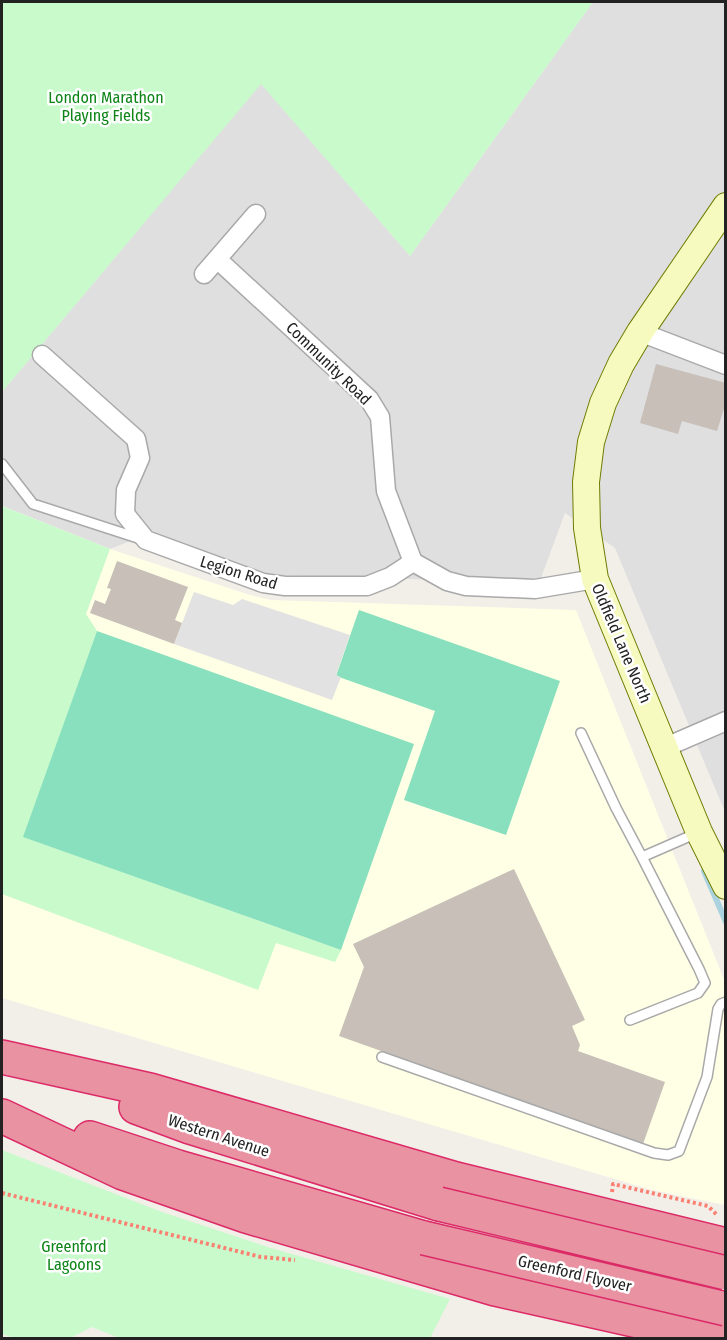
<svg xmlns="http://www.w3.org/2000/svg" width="727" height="1340" font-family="'Fira Sans Condensed',sans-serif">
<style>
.residential{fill:#e0dfdf}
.education{fill:#ffffe5}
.park{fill:#c8facc}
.pitch{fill:#88e0be}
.parking{fill:#e2e2e2}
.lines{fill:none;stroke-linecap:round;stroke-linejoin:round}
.stream{stroke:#aad3df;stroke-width:6}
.building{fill:#c7bfb8}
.lane-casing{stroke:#a9a9a9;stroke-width:12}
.street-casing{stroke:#a9a9a9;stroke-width:21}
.secondary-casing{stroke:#707d05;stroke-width:28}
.highway-casing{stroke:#dc2a67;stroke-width:36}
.path{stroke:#fa8072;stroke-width:4;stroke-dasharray:3 3;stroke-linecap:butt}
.lane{stroke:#fff;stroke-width:9}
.street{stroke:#fff;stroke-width:18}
.secondary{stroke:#f7fabf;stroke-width:26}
.highway{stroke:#e892a2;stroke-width:33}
.highway-bridge-casing{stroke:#dc2a67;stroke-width:36;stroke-linecap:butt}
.highway-bridge{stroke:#e892a2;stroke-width:33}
.labels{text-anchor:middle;stroke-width:5;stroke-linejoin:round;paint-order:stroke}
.park-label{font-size:16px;fill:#0c8416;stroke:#fff}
.street-label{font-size:16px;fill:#222;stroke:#fff}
</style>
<rect width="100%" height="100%" fill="#f2efe9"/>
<!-- residential -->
<path class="residential" d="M593,2H725V812L615,548L565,513L541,578L480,581L264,575L148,534L110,549L2,506V392L261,83L410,256Z"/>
<!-- education -->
<path class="education" d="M2,506L110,549L250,595L271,600L576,610L725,982V1205L652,1190L2,998Z"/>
<!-- park -->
<path class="park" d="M2,2H593L410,256L261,84L2,392Z
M2,506L110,549L86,614L97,631L24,837L341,950L335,962L276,943L258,990L2,894Z
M2,1150L162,1212L271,1248L450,1299L430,1338H119L92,1327L70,1338H14L2,1334Z"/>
<!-- pitch -->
<path class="pitch" d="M359,610L560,681L506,835L404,800L435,711L336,676Z
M97,631L414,744L341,950L23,837Z"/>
<!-- parking -->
<path class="parking" d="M194,592L233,605L242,599L350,635L336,675L341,677L332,700L174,644Z"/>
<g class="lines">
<!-- stream -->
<path class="stream" d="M704,871L726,922"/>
</g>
<!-- building -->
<path class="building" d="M656,364L726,383V402L717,431L682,421L678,434L640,423Z
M117,561L188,587L175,620L182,623L174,644L90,613L95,600L105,604L111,589L107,588Z
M514,869L585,1020L572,1026L580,1045L578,1051L665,1082L643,1144L339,1036L364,967L353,944Z"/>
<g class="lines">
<defs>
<path id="lane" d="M2,464L33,504L141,539
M581,733L616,808L642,857L697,833
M630,1020L698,993L705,983L699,969L642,857
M382,1057L654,1153L668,1155L679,1151L707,1077L718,1009L721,1004L726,1002"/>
<path id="street" d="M217,259L369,399L380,417L386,491L413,562
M204,274L256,214
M640,332L726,365
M42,355L136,439L140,458L126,490L125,514L146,540L263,583L285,586H367L390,577L413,562L447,581L466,586L535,589L595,579
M666,747L726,721"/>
<path id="secondary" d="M726,206L640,332L621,364L603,403L591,442L586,482L587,528L595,579L699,832L726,886"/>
<path id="highway" d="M2,1057L150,1090L456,1179L726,1245
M136,1107L190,1127L439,1204
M2,1116L123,1173L246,1216L495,1289L714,1338
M90,1138L178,1167L424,1238"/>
</defs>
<!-- lane casing -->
<use href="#lane" class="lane-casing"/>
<!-- street casing -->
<use href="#street" class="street-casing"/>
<!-- secondary casing -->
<use href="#secondary" class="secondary-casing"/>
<!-- highway casing -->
<use href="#highway" class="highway-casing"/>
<!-- path -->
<path class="path" d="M612,1192L613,1184L708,1206L717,1215
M2,1193L261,1257L295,1260"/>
<!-- lane -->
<use href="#lane" class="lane"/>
<!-- street -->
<use href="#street" class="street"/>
<!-- secondary -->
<use href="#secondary" class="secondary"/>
<!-- highway -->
<use href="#highway" class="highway"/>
<defs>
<path id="highway-bridge" d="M439,1204L726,1273
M424,1238L726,1309"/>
</defs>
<!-- highway-bridge casing -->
<use href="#highway-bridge" class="highway-bridge-casing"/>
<!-- highway-bridge -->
<use href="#highway-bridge" class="highway-bridge"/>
</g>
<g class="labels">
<!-- park labels -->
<g class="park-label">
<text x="106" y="103">London Marathon<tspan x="106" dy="18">Playing Fields</tspan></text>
<text x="74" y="1252">Greenford<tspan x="74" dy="18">Lagoons</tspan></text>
</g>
<!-- street labels -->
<g class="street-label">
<text transform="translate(329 363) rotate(44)" y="6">Community Road</text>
<text transform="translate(239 572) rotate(17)" y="6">Legion Road</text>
<text transform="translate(622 643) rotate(67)" y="6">Oldfield Lane North</text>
<text transform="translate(219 1135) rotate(18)" y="6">Western Avenue</text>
<text transform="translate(575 1273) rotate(13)" y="6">Greenford Flyover</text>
</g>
</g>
<!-- border -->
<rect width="727" height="1340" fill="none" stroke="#222222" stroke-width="6"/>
</svg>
